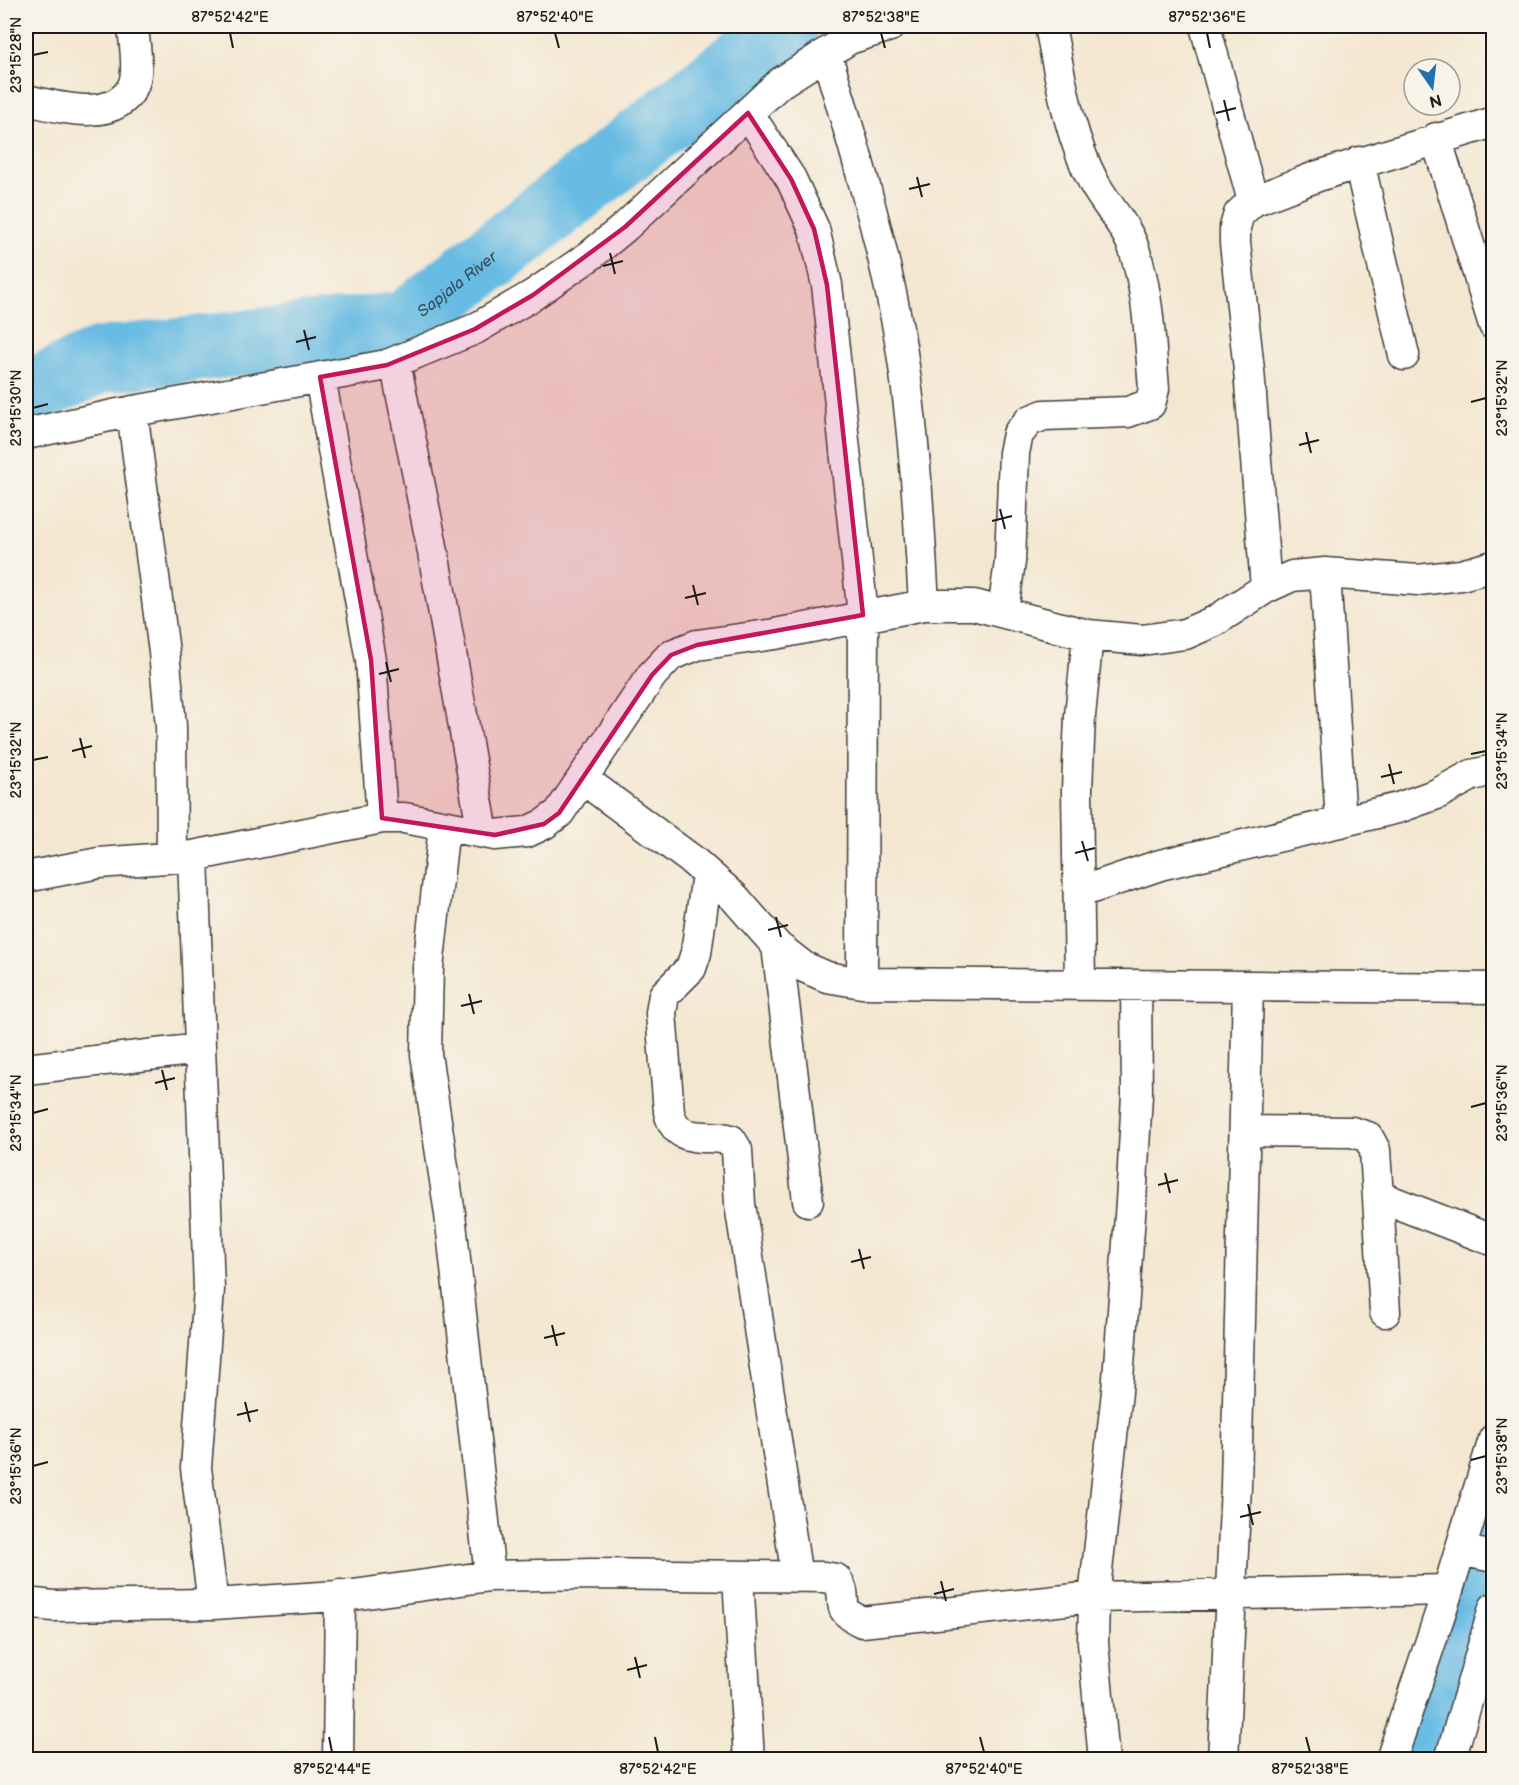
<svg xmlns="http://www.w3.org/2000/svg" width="1519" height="1785" font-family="'Balsamiq Sans',sans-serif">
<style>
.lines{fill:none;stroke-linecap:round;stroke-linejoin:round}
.canal{stroke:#67bbe3;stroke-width:39}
.river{stroke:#67bbe3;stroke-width:66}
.minor-casing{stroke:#3c3a37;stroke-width:33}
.minor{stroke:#fff;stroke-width:30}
.marked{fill:#c2185b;fill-opacity:0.2;stroke:#c2185b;stroke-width:4.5;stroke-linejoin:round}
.ticks{fill:none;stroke:#1c1c1c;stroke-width:2}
.labels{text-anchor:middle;stroke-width:5;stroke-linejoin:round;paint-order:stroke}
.water-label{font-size:16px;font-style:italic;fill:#365462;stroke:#f7f3e8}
.neatline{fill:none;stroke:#1c1c1c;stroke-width:2}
.ticks-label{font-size:15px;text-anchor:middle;fill:#1c1c1c}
</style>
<rect width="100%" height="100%" fill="#f7f3e8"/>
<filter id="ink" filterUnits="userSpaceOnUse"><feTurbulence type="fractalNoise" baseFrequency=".0167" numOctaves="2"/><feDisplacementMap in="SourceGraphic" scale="12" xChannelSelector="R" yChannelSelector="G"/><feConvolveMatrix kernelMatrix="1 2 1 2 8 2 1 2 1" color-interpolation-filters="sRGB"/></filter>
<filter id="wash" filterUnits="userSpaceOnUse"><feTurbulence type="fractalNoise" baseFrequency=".008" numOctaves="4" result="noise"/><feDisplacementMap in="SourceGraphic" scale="24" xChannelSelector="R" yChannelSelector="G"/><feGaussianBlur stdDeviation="1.35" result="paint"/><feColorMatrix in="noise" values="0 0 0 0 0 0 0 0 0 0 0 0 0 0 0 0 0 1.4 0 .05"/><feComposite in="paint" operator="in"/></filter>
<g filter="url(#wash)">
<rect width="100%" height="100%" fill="#f4e7d2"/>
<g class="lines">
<!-- canal -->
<path class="canal" d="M1418,1760L1494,1513"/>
<!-- river -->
<path class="river" id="s1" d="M26,394L101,360L405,324L786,26"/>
</g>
</g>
<g filter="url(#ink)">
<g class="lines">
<defs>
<path id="minor" d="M1205,26L1253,201
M826,53C854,146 882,239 899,334C914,424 919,515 924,605
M26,100C57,106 114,125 133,86C140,70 134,43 133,26
M748,113L791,179L814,229L827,285L863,615L862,983
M1436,138L1494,325
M1359,162L1404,355
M395,362L431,541L483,833
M320,377L371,660L382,818
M132,411L164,652L171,726L172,857
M26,434L123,413L387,365L475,329L533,295L591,255L625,227L780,83L849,39L890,26
M1325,573L1341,822
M1266,588L1249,370L1235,243V227L1239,214L1253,201L1318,176L1494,122
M1003,611L1010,562L1014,453L1018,434L1029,421L1044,415L1128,412L1150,404L1154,389C1150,342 1149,294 1134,249C1126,225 1106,205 1094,183C1068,134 1061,79 1050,26
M583,779L692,860L734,897L777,946L804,967L827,977L862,983L1494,988
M444,827L428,968L426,1054L450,1214L490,1576
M193,856L209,1289L196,1468L213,1604
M707,874L696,953L691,968L664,995L661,1013L669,1112C678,1147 705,1132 731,1140L737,1150L740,1204L797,1577
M26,877L99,863L193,856L382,818H404L495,835L527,832L544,824L559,813L652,675L671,655L697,645L775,634L924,605H974L1088,635L1142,640L1185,634L1215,621L1266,588L1292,576L1325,573L1418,580L1461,575L1494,566
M1080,892L1160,865L1398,808L1437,794L1472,775L1494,770
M777,946L808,1201
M1080,985L1077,790L1080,716L1088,635
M26,1069L200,1049
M1245,1131L1352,1132L1368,1137L1375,1150L1385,1312
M1378,1196L1494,1241
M1460,1550L1494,1557
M738,1577L749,1760
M26,1603L53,1606L213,1604L353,1595L490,1576L592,1574L824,1577L836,1579C852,1601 830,1607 862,1622L1094,1597L1448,1590
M338,1760L340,1595
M1104,1760L1093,1642L1094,1597L1117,1392L1131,1202L1137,1095L1136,985
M1223,1760L1236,1486L1248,986
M1391,1760L1448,1590L1494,1439
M1450,1760L1494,1608"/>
</defs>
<!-- minor casing -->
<use href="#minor" class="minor-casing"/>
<!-- minor -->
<use href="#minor" class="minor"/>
</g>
</g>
<!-- marked area -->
<path class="marked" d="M748,113L791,179L814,229L827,285L863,615L697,645L671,655L652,675L559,813L544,824L495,835L382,818L371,660L320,377L387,365L475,329L533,295L625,227Z"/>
<!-- ticks -->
<path class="ticks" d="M230,33L233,48M555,33L559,48M881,33L885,48M1207,33L1210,48M33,55L48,52M1224,100L1229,121M1216,113L1236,108M917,177L922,197M909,189L930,184M610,253L615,274M603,266L623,261M304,330L309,350M296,342L316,337M1471,402L1486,398M33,408L48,404M1306,432L1311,453M1299,445L1319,440M1000,509L1005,529M992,521L1012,516M693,585L698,605M685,598L706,593M386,662L391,682M379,674L399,669M80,738L85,758M72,751L92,746M1471,754L1486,751M33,760L48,757M1389,764L1394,784M1381,777L1402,772M1082,841L1088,861M1075,853L1095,848M776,917L781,937M768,930L788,925M469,994L474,1014M461,1006L482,1001M162,1070L167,1090M155,1083L175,1078M1471,1107L1486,1103M33,1113L48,1109M1165,1173L1170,1193M1158,1185L1178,1180M859,1249L864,1269M851,1262L871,1257M552,1325L557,1346M544,1338L565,1333M245,1402L250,1422M237,1415L258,1410M1471,1460L1486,1456M33,1466L48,1462M1248,1504L1253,1525M1240,1517L1261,1512M941,1581L946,1601M934,1594L954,1589M635,1657L640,1678M627,1670L647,1665M329,1737L332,1752M655,1737L658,1752M980,1737L984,1752M1306,1737L1310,1752"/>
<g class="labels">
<!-- water labels -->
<g class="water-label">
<text dy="6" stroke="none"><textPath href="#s1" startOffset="454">Sapjala River</textPath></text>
</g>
</g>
<!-- margin -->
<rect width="1519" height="1785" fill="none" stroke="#f7f3e8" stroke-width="66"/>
<!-- north arrow -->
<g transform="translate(1432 87) rotate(166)"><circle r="28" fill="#f7f3e8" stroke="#9f9d96" stroke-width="1.5"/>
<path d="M0-4.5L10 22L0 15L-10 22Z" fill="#1f6fb2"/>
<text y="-9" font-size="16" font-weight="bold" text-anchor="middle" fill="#1c1c1c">N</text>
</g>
<rect x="33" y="33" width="1453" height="1719" class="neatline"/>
<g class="ticks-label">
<text x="230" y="22">87°52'42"E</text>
<text x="555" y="22">87°52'40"E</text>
<text x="881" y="22">87°52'38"E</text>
<text x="1207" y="22">87°52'36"E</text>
<text transform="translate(16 55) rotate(-90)" y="5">23°15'28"N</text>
<text transform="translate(1502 398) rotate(-90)" y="5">23°15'32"N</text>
<text transform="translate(16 408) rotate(-90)" y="5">23°15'30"N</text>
<text transform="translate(1502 751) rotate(-90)" y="5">23°15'34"N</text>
<text transform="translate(16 760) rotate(-90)" y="5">23°15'32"N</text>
<text transform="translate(1502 1103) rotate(-90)" y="5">23°15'36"N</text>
<text transform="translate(16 1113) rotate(-90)" y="5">23°15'34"N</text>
<text transform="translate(1502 1456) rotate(-90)" y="5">23°15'38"N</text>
<text transform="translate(16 1466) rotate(-90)" y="5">23°15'36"N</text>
<text x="332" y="1774">87°52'44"E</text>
<text x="658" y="1774">87°52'42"E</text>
<text x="984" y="1774">87°52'40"E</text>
<text x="1310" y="1774">87°52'38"E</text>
</g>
</svg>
